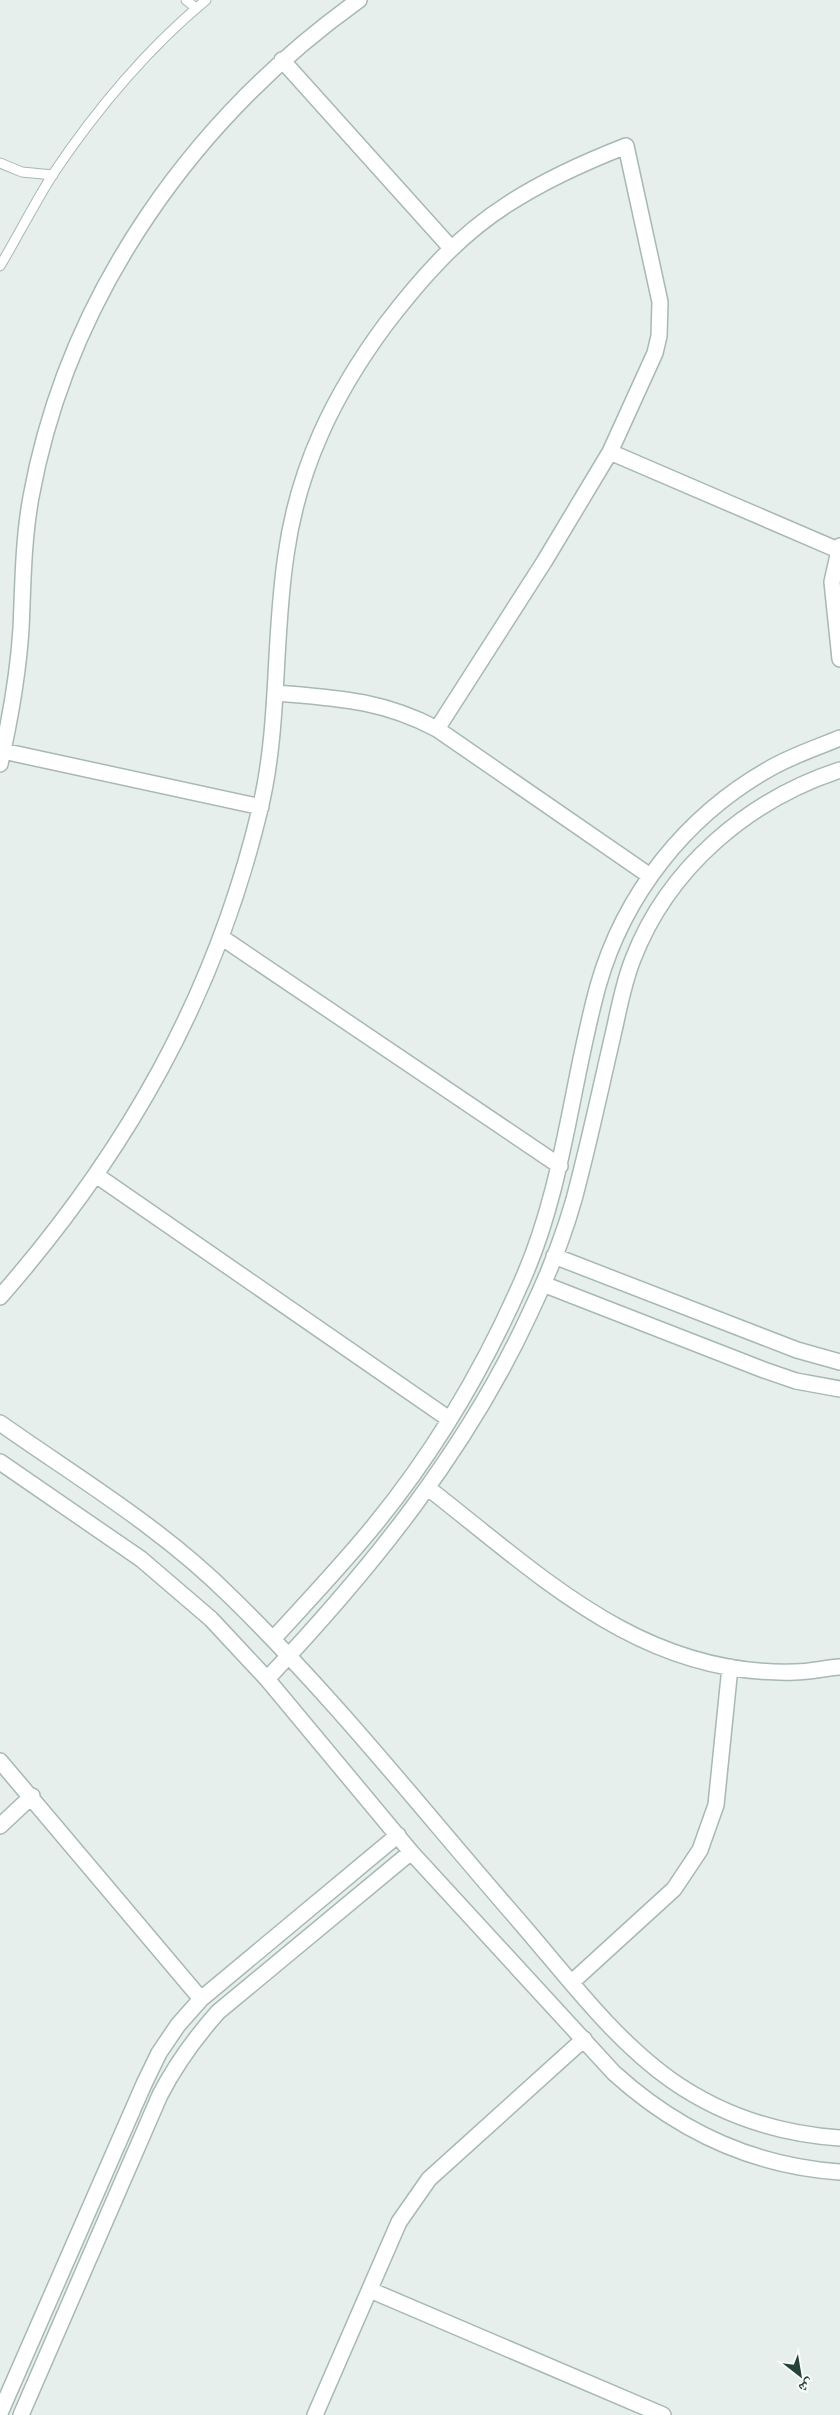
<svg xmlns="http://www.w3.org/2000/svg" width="840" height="2415" font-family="Jost,'Noto Naskh Arabic',sans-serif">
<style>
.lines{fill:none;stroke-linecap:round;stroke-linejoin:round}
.service-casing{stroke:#a8b8b2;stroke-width:11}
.minor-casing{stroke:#a8b8b2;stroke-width:18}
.service{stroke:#fff;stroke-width:9}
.minor{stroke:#fff;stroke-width:15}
</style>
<rect width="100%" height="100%" fill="#e6efeb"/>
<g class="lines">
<defs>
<path id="service" d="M186,0L196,8
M0,163L22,172L53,175
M0,266C18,236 34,204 53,174C96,110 147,49 206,0"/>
<path id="minor" d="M282,60L451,248
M610,452L838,550
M840,546L832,582L840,659
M277,693C337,698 382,700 437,729L650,876
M3,751L261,807
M0,764C10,720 18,675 21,629C23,585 23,541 31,497C68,294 194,118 359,0
M221,937L560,1166
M96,1175L449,1419
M554,1256L797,1350L840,1362
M543,1284L764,1370L796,1381L840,1389
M0,1297C126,1153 215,997 260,809C280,726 273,640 286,555C298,468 334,394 386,324C421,278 459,235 508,204C545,180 585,162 626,146L660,302L659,336L655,353L610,452L544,562L437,729
M0,1423C78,1478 162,1528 230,1596C334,1697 424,1812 519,1921C566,1975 612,2038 671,2080C721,2115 780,2134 840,2138
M0,1462L141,1559L211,1619L267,1679L411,1852L614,2073C678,2131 753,2166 840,2172
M428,1488C540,1575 642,1677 795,1672C810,1672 825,1668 840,1667
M273,1639C307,1602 341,1566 373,1527C433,1454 484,1368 522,1281C564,1187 571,1084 598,986C624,894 686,816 769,769C791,756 816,748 840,738
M267,1679C371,1569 467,1450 530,1313C551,1269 569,1224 580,1176C592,1129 602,1082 613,1035C619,1009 623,984 633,959C668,868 748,800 840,770
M0,1761L201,1999
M0,1826L32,1796
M572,1982L674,1889L700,1850L716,1805L730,1667
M370,2290L663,2415
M0,2413L144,2084L159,2053L178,2025L201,1999L398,1835
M21,2415L160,2095C176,2064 195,2038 218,2012L411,1852
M315,2415L399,2222L429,2179L584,2039"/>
</defs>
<!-- service casing -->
<use href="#service" class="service-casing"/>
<!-- minor casing -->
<use href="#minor" class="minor-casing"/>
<!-- service -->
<use href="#service" class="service"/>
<!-- minor -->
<use href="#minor" class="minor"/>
</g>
<!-- north arrow -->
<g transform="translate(800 2375) rotate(149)" stroke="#f7fbf9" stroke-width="4" paint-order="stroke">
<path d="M0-4L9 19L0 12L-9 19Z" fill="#24423a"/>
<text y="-8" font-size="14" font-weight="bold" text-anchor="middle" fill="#24423a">ش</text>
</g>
</svg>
